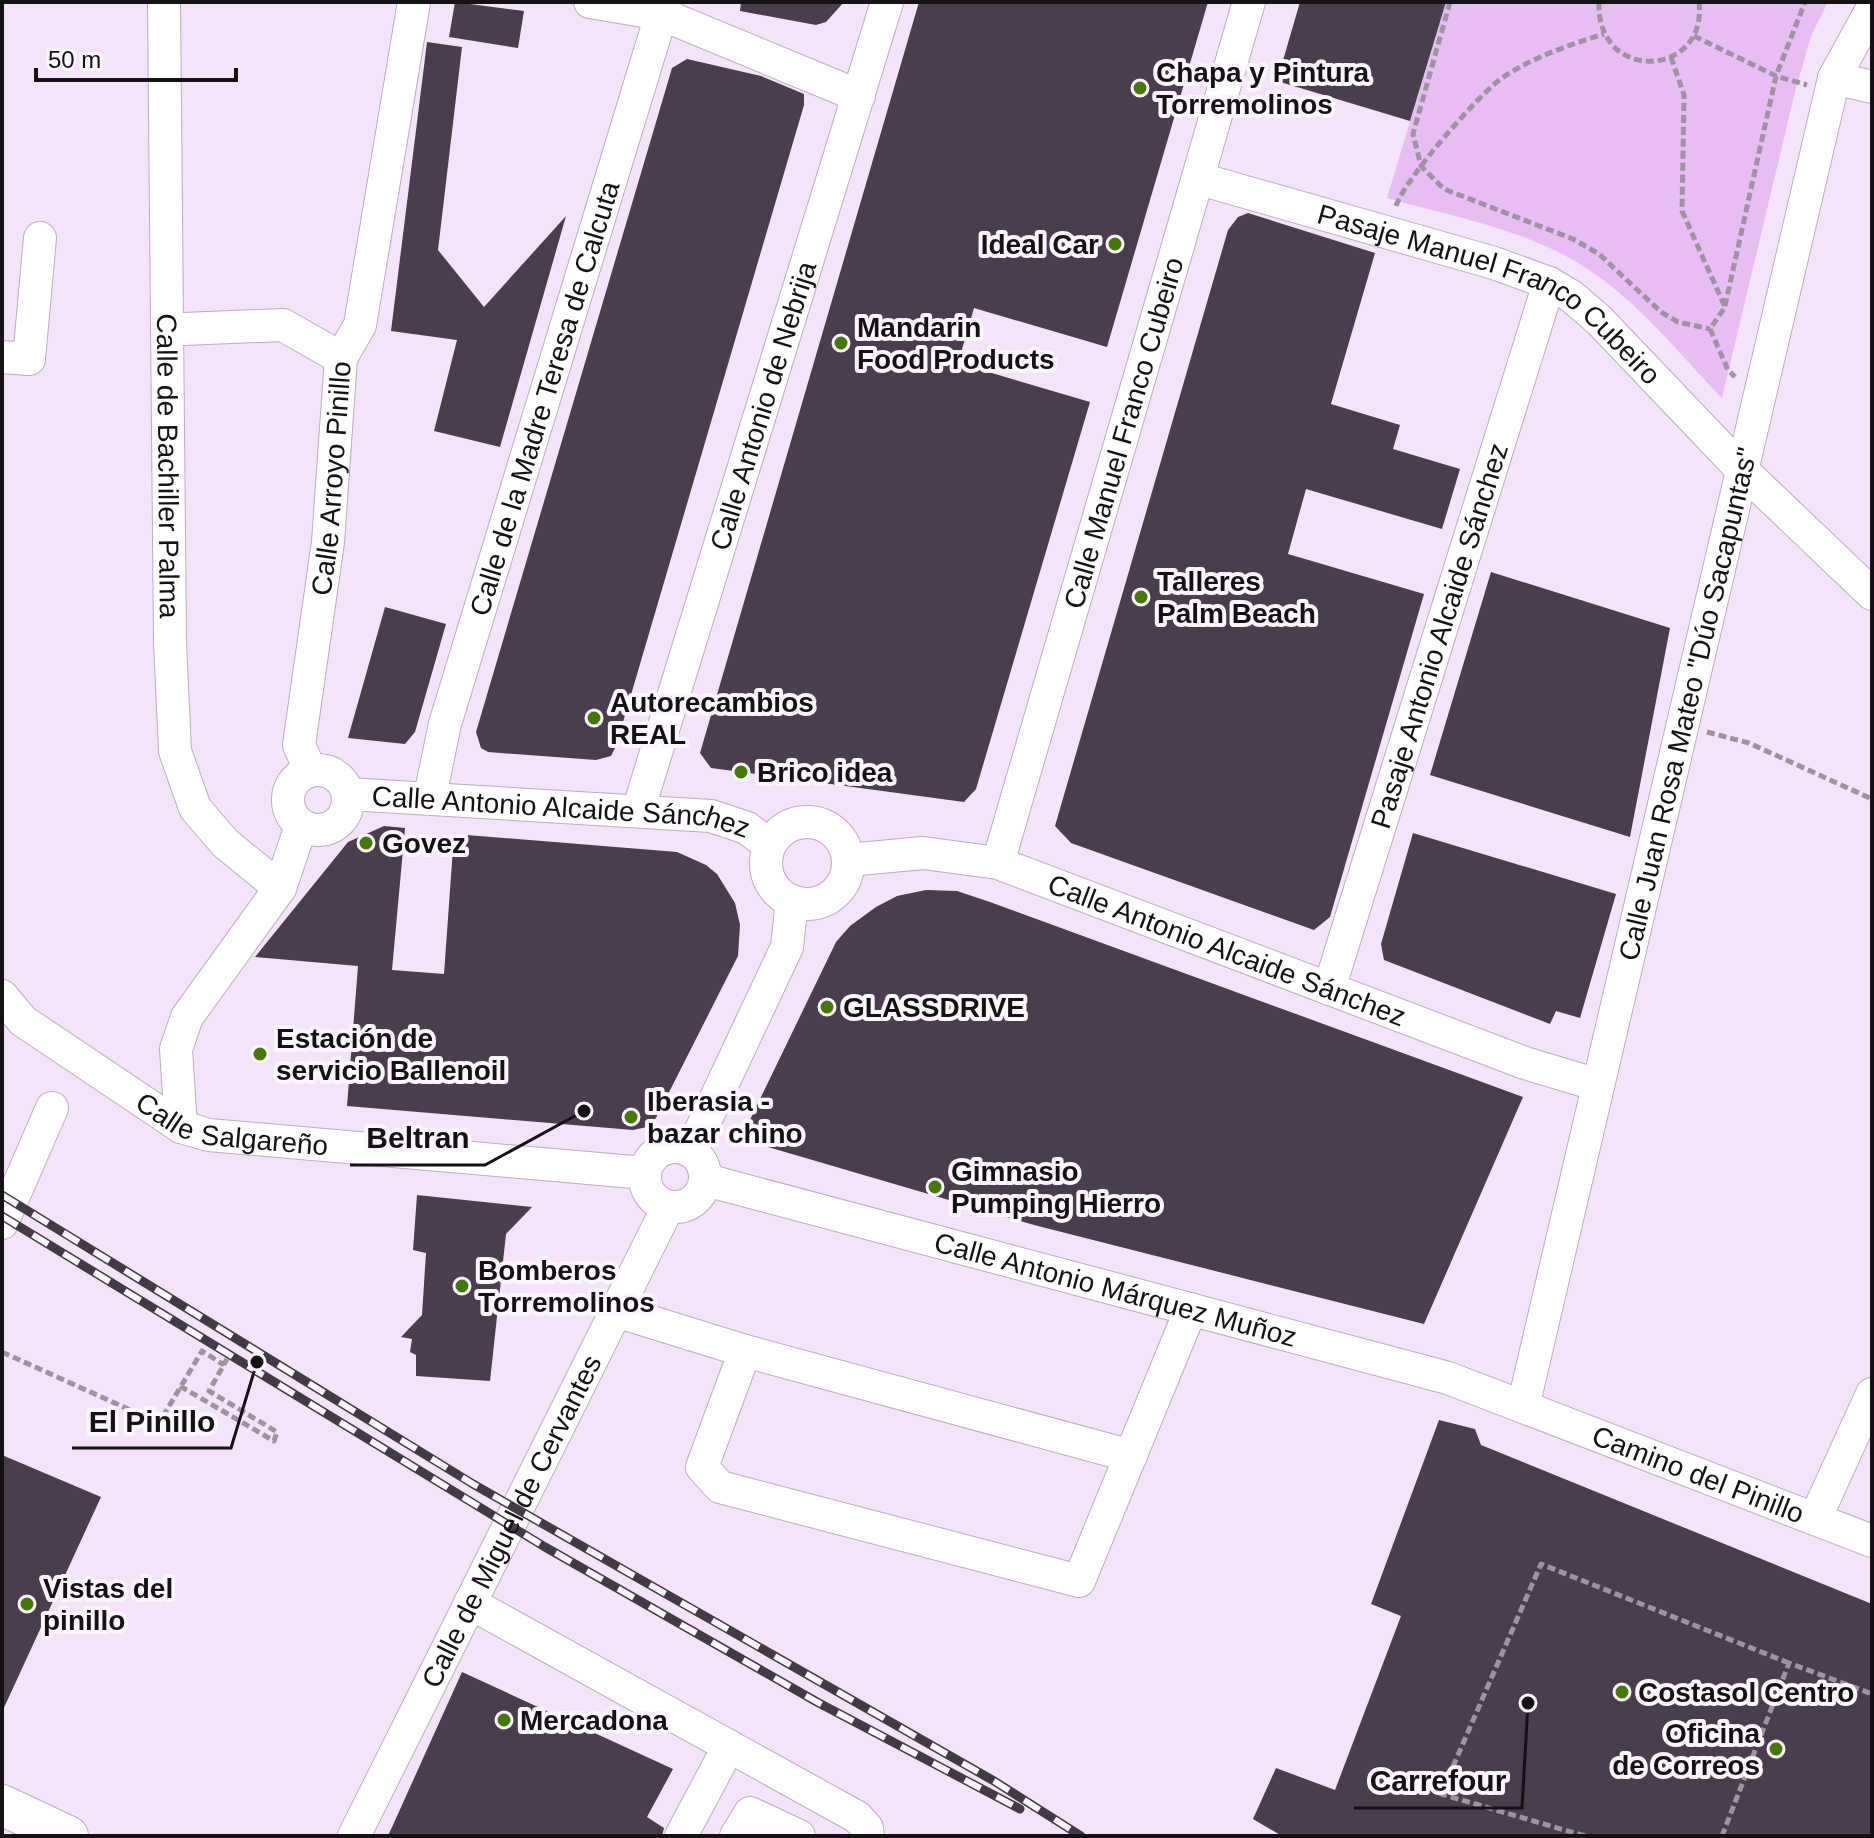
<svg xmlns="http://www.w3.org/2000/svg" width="1874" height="1838" font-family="Arial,sans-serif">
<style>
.green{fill:#e7bef1}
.building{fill:#4a3d4e}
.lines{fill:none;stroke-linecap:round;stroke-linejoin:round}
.minor-casing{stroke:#bdadc1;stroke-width:34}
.major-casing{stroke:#bdadc1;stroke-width:42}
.path{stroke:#9f93a3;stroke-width:5;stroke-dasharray:8 4;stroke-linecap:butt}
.minor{stroke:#fff;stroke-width:32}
.major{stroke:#fff;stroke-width:40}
.rail-casing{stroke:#423a44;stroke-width:9}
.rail{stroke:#fbf5fd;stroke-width:6;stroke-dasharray:18;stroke-linecap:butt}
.poi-dot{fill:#457805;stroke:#fbf5fd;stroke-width:3}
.labels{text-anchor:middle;stroke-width:8;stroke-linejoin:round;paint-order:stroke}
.poi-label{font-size:28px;font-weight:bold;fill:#161017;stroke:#fbf5fd;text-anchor:start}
.street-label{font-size:28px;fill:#161017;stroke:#fbf5fd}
.leader{fill:none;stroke:#161017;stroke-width:3}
.callout-dot{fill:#161017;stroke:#fbf5fd;stroke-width:3}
.callout-label{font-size:30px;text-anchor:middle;font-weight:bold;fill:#161017;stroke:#fbf5fd;stroke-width:8;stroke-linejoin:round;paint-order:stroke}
</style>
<rect width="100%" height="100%" fill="#f4e3f9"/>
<!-- green -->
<path class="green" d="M1446,2H1828L1811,36L1795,92L1722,398C1679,354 1641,304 1589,270C1530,230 1454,217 1387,198Z"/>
<!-- building -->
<path class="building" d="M455,2L524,11L518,48L449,37Z
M741,2H844L826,22L816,25L740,11Z
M919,2H1208L1107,347L974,308L958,363L1090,402L976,789L964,802L711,768L700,753Z
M1300,2H1446L1410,121L1277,81Z
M427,42L462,47L438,250L484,307L566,216L500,447L434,431L457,340L391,331Z
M687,59L761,76L804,94V105L616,746L611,756L596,760L488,752L481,748L476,732L672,68Z
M1248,213L1375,253L1331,404L1400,425L1393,449L1460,469L1442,529L1306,489L1288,554L1424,594L1330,917L1314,930L1071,843L1055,826L1228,230L1238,217Z
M1491,572L1670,628L1630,837L1430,775Z
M385,607L446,624L415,732L405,744L348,738Z
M384,826L405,828L392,970L444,974L454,834L677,852L706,865L717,874L735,903L740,925L738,956L656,1118L647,1127L633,1130L347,1106L358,966L255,957L348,842Z
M1413,833L1616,894L1580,1018L1556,1011L1550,1024L1384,960L1381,944Z
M926,890L957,891L990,902L1523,1097L1424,1324L1034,1225L751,1142L746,1128L836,942L850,926L876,907L897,896Z
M417,1195L532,1207L506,1234L490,1381L416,1376V1355L410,1352L412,1339L401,1337L422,1315L426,1253L413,1250Z
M1439,1420L1475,1429L1481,1445L1872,1604V1836H1282L1253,1819L1276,1768L1335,1790L1401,1616L1371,1604Z
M2,1455L101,1497L2,1712Z
M462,1672L673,1769L647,1817L664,1828L662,1836H388Z"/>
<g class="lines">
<defs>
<g id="minor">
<path id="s1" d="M164,2L170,642L175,751L195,808L225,843L280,888"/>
<path d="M590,2L661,14L859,96"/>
<path d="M1834,78L1872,87"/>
<path id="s2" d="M1200,179L1494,263L1549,283L1571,296L1599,320L1742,470L1872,594"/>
<path d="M183,329L283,325L341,358"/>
<path d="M2,357L29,359L40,238"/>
<circle cx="318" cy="800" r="30"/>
<path id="s3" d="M310,770L299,745L328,542L341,358L360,325L414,2"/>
<path id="s4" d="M348,794L711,816L747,828L769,845"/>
<path id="s5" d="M430,796L445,724L665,2"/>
<path id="s6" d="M638,811L887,2"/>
<circle cx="807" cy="863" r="41"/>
<path id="s7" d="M848,860L923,853L998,863L1525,1063L1598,1085"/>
<path id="s8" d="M998,863L1249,2"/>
<path id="s9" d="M1329,989L1549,283"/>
<path id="s10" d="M2,996L23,1021L181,1127L209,1135L645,1173"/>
<path d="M181,1127L176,1049L187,1017L280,888L301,826"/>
<circle cx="675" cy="1177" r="30"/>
<path d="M691,1151L787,947L792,901"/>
<path id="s11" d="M706,1180L1448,1378L1872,1541"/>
<path d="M2,1223L52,1108"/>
<path d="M616,1311L745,1351L1131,1456"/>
<path d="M745,1351L702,1467L720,1487L1079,1581L1191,1309"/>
<path id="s12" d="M1523,1407L1834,78L1872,9"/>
<path d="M1815,1519L1872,1394"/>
<path d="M470,1603L857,1817L867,1828L868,1836"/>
<path id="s13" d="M354,1836L668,1207"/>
<path d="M681,1836L729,1746"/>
<path d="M736,1836L750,1813L799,1836"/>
</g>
<path id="major" d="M2,1805L68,1836"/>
</defs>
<!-- minor casing -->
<use href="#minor" class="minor-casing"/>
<!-- major casing -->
<use href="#major" class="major-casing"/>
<!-- path -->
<path class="path" d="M1450,2L1413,134L1421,166L1444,189L1573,239L1599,254L1661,312L1678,322L1710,329
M1599,2C1596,84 1708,78 1699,2
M1694,36L1776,76L1807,85
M1671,57L1684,95L1682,211L1725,307L1710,329L1728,370L1735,377
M1396,206C1405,179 1478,95 1502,78C1533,57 1569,45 1604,34
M1725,306L1776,76L1805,2
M1707,732L1749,743L1872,799
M2,1352L159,1423L202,1351L224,1365
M180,1386L274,1441L277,1432L209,1391L227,1359
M1585,1836L1441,1794L1541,1564L1789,1663
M1722,1836L1789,1663L1872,1694"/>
<!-- minor -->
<use href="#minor" class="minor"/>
<!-- major -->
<use href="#major" class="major"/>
<defs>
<path id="rail" d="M2,1195L473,1484L994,1781L1081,1836
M2,1216L545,1547L817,1702L1020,1809"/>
</defs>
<!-- rail casing -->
<use href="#rail" class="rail-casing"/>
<!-- rail -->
<use href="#rail" class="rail"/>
</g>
<!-- markers -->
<g class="poi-dot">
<circle cx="1140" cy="88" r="8"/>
<circle cx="1115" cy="244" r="8"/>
<circle cx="841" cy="343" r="8"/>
<circle cx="1141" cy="597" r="8"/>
<circle cx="594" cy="718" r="8"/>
<circle cx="741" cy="772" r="8"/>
<circle cx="366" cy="843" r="8"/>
<circle cx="827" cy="1007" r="8"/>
<circle cx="260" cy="1054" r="8"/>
<circle cx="631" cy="1117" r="8"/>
<circle cx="935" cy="1187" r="8"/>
<circle cx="462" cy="1286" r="8"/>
<circle cx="27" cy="1604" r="8"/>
<circle cx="1622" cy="1692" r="8"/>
<circle cx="504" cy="1720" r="8"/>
<circle cx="1776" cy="1749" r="8"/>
</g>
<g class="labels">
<!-- poi labels -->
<g class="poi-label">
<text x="1156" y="82">Chapa y Pintura<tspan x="1156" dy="32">Torremolinos</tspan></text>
<text x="1099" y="254" text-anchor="end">Ideal Car</text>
<text x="857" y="337">Mandarin<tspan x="857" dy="32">Food Products</tspan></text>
<text x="1157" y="591">Talleres<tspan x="1157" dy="32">Palm Beach</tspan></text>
<text x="610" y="712">Autorecambios<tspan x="610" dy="32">REAL</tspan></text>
<text x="757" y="782">Brico idea</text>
<text x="382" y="853">Govez</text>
<text x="843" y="1017">GLASSDRIVE</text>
<text x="276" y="1048">Estación de<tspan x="276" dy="32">servicio Ballenoil</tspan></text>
<text x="647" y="1111">Iberasia -<tspan x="647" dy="32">bazar chino</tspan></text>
<text x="951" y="1181">Gimnasio<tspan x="951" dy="32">Pumping Hierro</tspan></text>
<text x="478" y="1280">Bomberos<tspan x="478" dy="32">Torremolinos</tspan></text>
<text x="43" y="1598">Vistas del<tspan x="43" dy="32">pinillo</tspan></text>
<text x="1638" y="1702">Costasol Centro</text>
<text x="520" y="1730">Mercadona</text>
<text x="1760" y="1743" text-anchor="end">Oficina<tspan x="1760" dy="32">de Correos</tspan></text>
</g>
<!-- street labels -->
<g class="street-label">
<text dy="10" stroke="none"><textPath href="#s2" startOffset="316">Pasaje Manuel Franco Cubeiro</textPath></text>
<text dy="10" stroke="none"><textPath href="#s5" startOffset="414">Calle de la Madre Teresa de Calcuta</textPath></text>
<text dy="10" stroke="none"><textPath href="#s6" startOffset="424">Calle Antonio de Nebrija</textPath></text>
<text dy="10" stroke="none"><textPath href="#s8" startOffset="448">Calle Manuel Franco Cubeiro</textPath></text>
<text dy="10" stroke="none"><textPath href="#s1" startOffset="464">Calle de Bachiller Palma</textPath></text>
<text dy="10" stroke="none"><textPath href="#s3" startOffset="296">Calle Arroyo Pinillo</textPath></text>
<text dy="10" stroke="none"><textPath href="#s9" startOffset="370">Pasaje Antonio Alcaide Sánchez</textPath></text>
<text dy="10" stroke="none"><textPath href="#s12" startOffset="722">Calle Juan Rosa Mateo "Dúo Sacapuntas"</textPath></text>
<text dy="10" stroke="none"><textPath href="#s4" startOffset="214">Calle Antonio Alcaide Sánchez</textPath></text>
<text dy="10" stroke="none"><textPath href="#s7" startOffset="396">Calle Antonio Alcaide Sánchez</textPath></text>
<text dy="10" stroke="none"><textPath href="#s10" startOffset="272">Calle Salgareño</textPath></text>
<text dy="10" stroke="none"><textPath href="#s11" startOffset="424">Calle Antonio Márquez Muñoz</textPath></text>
<text dy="10" stroke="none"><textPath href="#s11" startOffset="1036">Camino del Pinillo</textPath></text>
<text dy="10" stroke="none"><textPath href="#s13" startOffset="352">Calle de Miguel de Cervantes</textPath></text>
</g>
</g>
<!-- callouts -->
<path class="leader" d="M584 1111L485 1165H350M257 1362L231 1448H72M1528 1703L1522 1808H1354"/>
<g class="callout-dot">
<circle cx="584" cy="1111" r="8"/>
<circle cx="257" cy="1362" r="8"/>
<circle cx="1528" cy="1703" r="8"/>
</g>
<g class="callout-label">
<text x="418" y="1148">Beltran</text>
<text x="152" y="1432">El Pinillo</text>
<text x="1438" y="1791">Carrefour</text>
</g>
<!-- border -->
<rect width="1874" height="1838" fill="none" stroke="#161017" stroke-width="8"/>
<!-- scale -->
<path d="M36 68v12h200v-12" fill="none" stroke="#161017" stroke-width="4"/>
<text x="48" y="68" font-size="24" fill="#161017" stroke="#fbf5fd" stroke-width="6" paint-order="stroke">50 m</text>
</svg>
